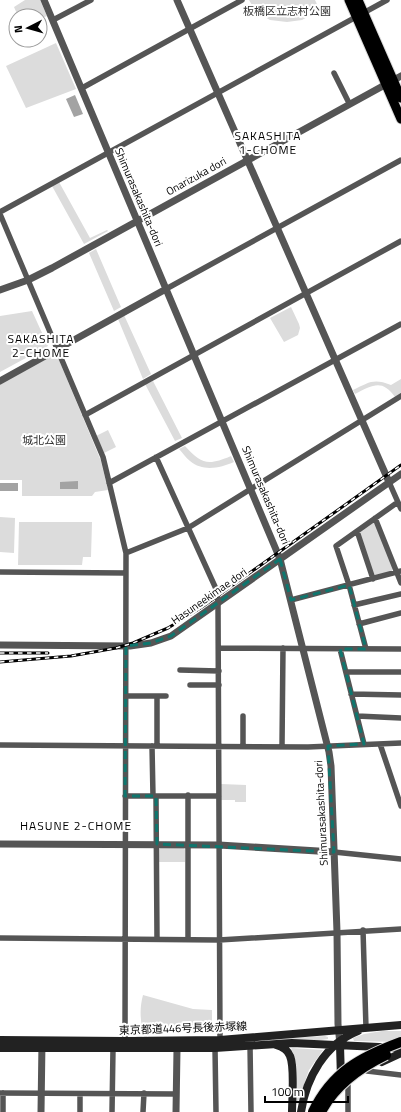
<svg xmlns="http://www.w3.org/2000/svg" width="401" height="1112" font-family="'Titillium Web','Noto Sans JP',sans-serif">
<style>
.green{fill:#dcdcdc}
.water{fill:#a3a3a3}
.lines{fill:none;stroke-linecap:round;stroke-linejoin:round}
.primary-casing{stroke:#dbdbdb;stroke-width:11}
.minor{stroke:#555;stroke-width:5.5}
.tertiary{stroke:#555;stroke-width:7}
.secondary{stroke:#222;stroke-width:8}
.primary{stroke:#000;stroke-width:9}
.rail-casing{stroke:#000;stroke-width:3}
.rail{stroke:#fff;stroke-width:1.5;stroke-dasharray:4.5;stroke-linecap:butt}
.motorway-bridge-casing{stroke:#dbdbdb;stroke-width:12;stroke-linecap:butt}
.motorway-bridge{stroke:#000;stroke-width:10}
.marked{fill:none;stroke:#0f766e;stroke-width:3;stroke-dasharray:8 5;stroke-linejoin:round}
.labels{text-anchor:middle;stroke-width:4;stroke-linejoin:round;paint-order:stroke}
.park-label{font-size:11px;fill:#333;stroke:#fff}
.street-label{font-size:11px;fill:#000;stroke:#fff}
.neighbourhood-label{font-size:12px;letter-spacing:1px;fill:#000;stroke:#fff}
</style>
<rect width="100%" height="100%" fill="#fff"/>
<!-- green -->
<path class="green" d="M25,0H40L47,16L40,19V16H18L14,7Z
M249,0H315L320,10L302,20L287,22L270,20L256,12Z
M56,43L76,89L26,108L6,66Z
M59,182L90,238L107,230L108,231L84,244L52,186Z
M96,249L121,307L114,311L89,253Z
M291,307L299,324L300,328L298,335L284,342L270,318Z
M32,311L48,346L0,372V316Z
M124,315L151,374L143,379L118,319Z
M50,356L59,360L101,461L108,490L95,492L92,496H22V480H0V384Z
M401,379V394L395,397C382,379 373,385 355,394L353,390C369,382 374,378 391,385Z
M153,381L182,438L175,441L145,384Z
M108,430L116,447L104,453L96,436Z
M185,446C201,464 208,466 231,456L234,462C220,468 203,472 190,461C186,458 183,453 179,449Z
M0,517L15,518L14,553L0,552Z
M19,522H92L91,557H83L82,565H18Z
M372,522L375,523L393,568L392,571L374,576L359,532Z
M221,784L246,785V802H235V800H221Z
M162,847L184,848L185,850V862H159V849Z
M143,995L193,1009L212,1010V1028L144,1029L142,1028C140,1016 140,1006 143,995Z
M382,1031H401V1042L354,1041L353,1038L364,1034Z
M325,1036L328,1037V1039L321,1040H273V1039Z
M292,1048L323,1050L309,1070L297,1105L296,1102C296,1086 300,1064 291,1049Z"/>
<!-- water -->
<path class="water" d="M75,95L83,114L74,117L66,99Z
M78,481V489H60V482Z
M0,483H18V491H0Z"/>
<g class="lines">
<defs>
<path id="primary" d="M349,0L401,119
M358,0L401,98"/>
</defs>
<!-- primary casing -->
<use href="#primary" class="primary-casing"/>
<!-- minor -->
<path class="minor" d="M53,20L91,0
M334,73L348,101
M82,88L242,0
M0,212L387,0
M0,214L103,457L126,553L125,1041
M166,289L401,160
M85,415L401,241
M156,457L217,591L218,603L220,1040
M389,482L401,509
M109,483L401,324
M375,518L401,583
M357,531L373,579
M126,553L188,528L401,396
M0,572L126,573
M291,600L401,571
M354,605L401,594
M359,624L401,613
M219,648L401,649
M340,649L364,744
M366,649L349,585L336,546L398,502
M180,670L219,671
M346,672H401
M190,685H219
M351,694L401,695
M126,696H166
M157,696V746
M357,716L401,718
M380,744L401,806
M0,745L308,747L401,743
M152,746L153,796
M243,746V716
M282,746L283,648
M188,795V939
M125,796H219
M156,796L157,939
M334,852L401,859
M363,930L366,1028
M0,938L219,940L401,929
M250,1045L251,1112
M215,1048L216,1112
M367,1071L401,1075
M0,1093L176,1094
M80,1094V1112
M3,1112V1093
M112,1112L113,1049
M143,1112L144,1093
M348,1112V1084"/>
<!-- tertiary -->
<path class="tertiary" d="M44,0L280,559L329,752L331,766L337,932L338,1024L340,1045
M177,0L389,482
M0,290L28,280L52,268L401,76
M0,381L166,289
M0,645L130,646L151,643L171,636L401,474
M0,844L219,845L334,852
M41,1112L42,1042
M176,1112L177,1049"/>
<!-- secondary -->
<path class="secondary" d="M0,1040L125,1041L220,1040L401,1025
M276,1045C283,1047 288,1050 290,1056C295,1067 292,1099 292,1112
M340,1045L341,1079
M0,1048H215L292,1043L401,1048
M382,1062L401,1053
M301,1112C306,1078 325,1044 358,1031"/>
<!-- primary -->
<use href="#primary" class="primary"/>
<defs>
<path id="rail" d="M0,653H48
M0,662L71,656L116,648L133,643L168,628L202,607L401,465"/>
</defs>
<!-- rail casing -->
<use href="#rail" class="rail-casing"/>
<!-- rail -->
<use href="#rail" class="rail"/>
<defs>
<path id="motorway-bridge" d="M313,1112C332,1072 361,1057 401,1042
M321,1112C335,1085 359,1068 386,1055"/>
</defs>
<!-- motorway-bridge casing -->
<use href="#motorway-bridge" class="motorway-bridge-casing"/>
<!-- motorway-bridge -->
<use href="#motorway-bridge" class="motorway-bridge"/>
</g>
<!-- marked area -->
<path class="marked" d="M280,559L291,600L349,585L366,649H340L364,744L328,746L334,852L157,844L156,796H125L126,646L151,643L171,636Z"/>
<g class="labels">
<!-- park labels -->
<g class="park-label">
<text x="287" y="15">板橋区立志村公園</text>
<text x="44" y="444">城北公園</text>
</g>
<!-- street labels -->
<g class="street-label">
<text transform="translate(196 176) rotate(-29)" y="4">Onarizuka dori</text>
<text transform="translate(139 197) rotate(67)" y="4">Shimurasakashita-dori</text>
<text transform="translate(266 495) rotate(67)" y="4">Shimurasakashita-dori</text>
<text transform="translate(209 596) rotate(-35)" y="4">Hasuneekimae dori</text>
<text transform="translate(321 813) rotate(-93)" y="4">Shimurasakashita-dori</text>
<text transform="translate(183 1028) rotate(-2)" y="4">東京都道446号長後赤塚線</text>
</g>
<!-- neighbourhood labels -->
<g class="neighbourhood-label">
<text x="268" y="140">SAKASHITA<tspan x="268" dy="14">1-CHOME</tspan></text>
<text x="41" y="343">SAKASHITA<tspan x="41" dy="14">2-CHOME</tspan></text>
<text x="76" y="830">HASUNE 2-CHOME</text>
</g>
</g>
<!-- north arrow -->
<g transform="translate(28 28) rotate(264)"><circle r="19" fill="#ffffff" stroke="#999999"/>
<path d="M0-3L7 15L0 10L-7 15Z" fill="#000000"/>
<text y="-6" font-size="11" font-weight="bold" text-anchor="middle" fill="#000000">N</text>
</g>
<!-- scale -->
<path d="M265 1096v6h83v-6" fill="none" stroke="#000000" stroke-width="2"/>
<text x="271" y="1096" font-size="12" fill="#000000" stroke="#ffffff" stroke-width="3" paint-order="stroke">100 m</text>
</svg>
